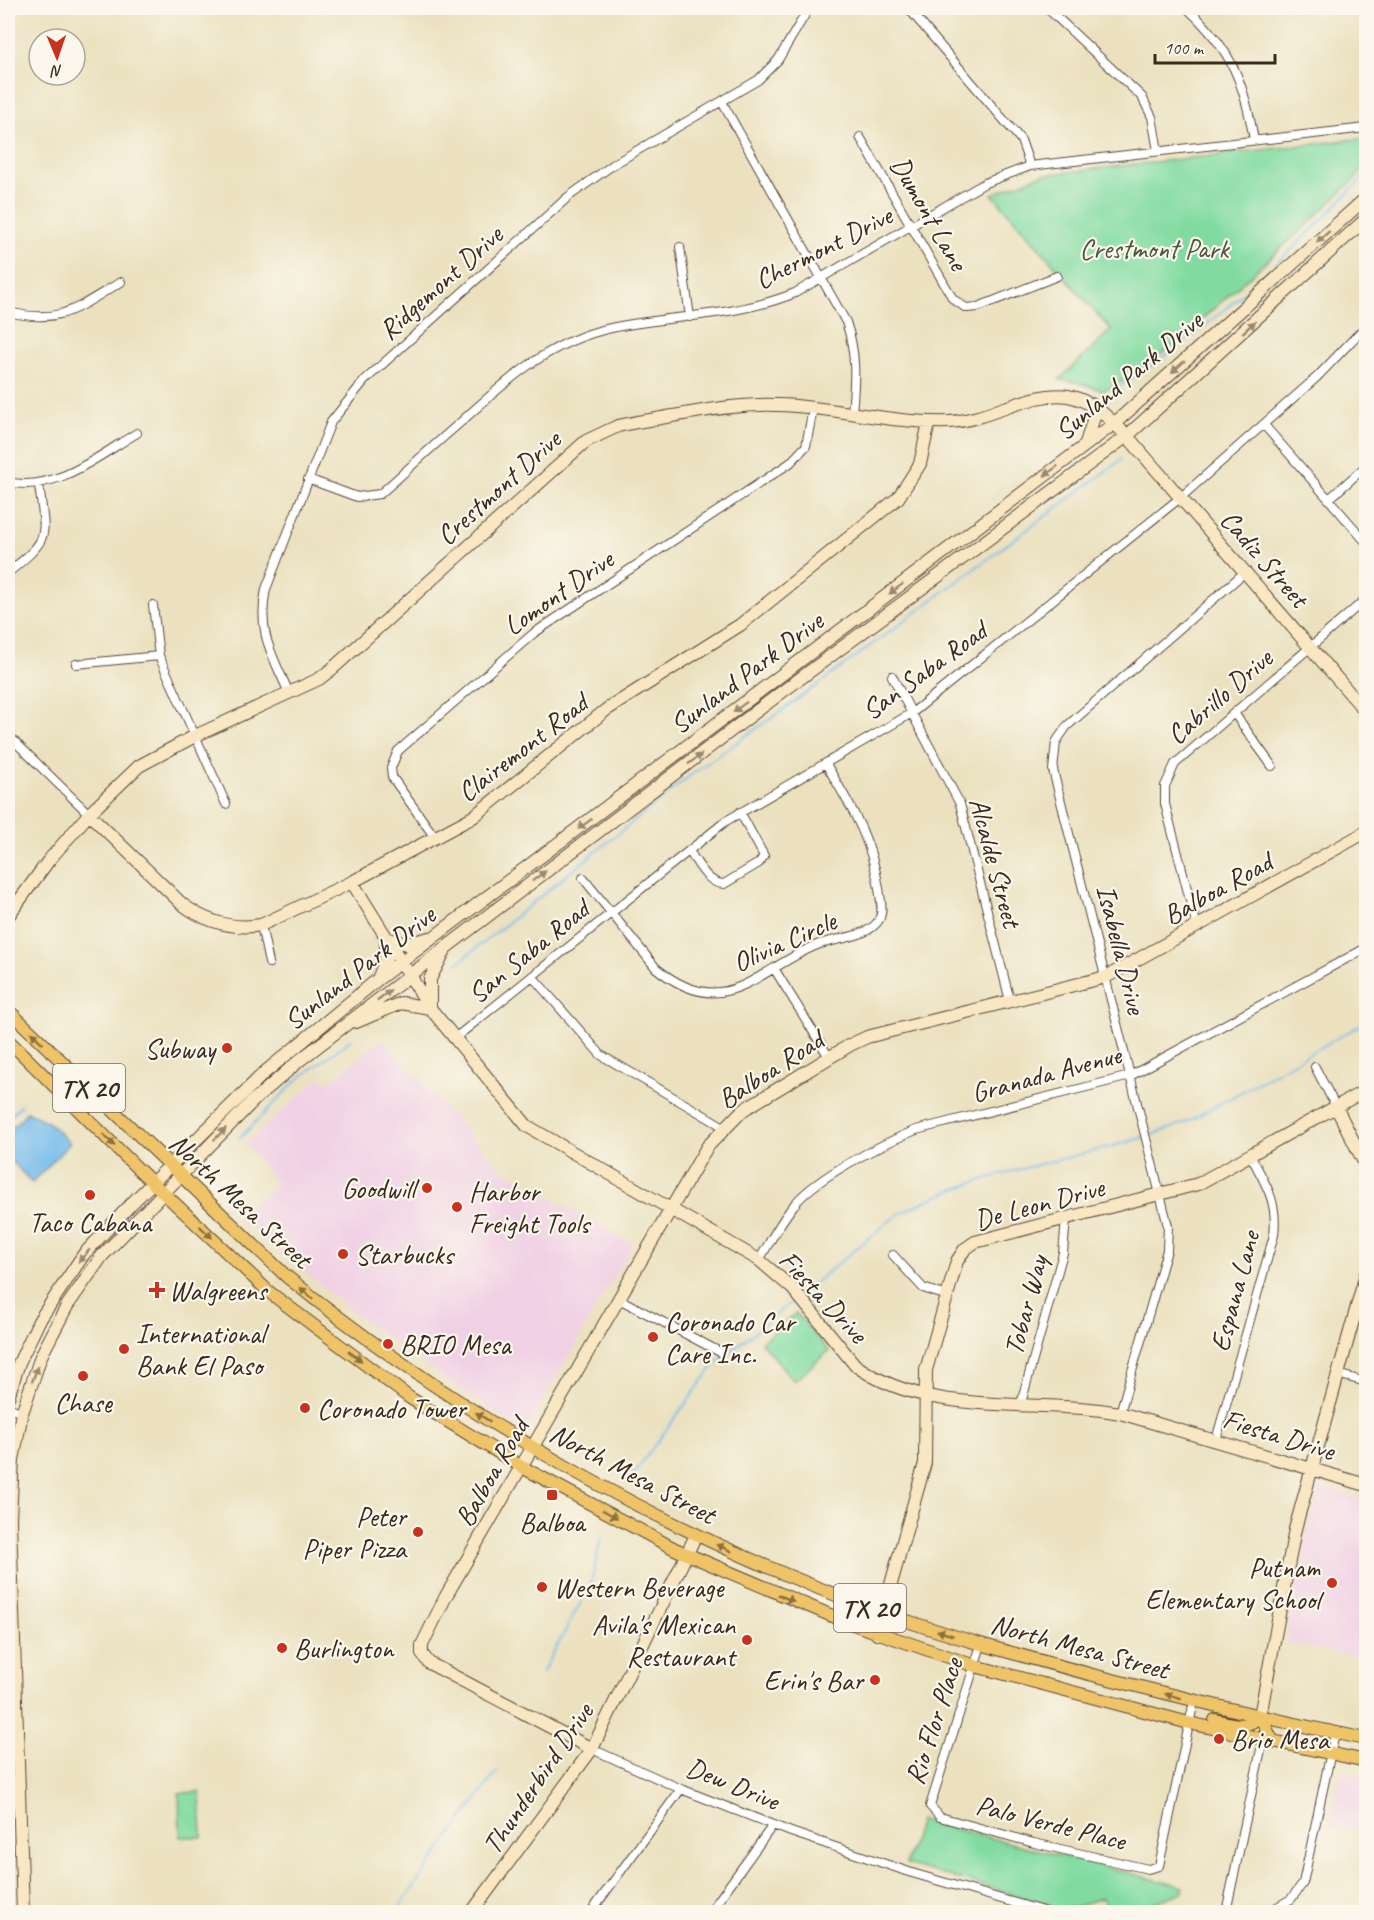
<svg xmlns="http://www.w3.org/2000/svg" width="1374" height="1920" font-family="Caveat,sans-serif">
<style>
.built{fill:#f0d0e4}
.green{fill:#81dba1;stroke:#5e8260;stroke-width:1.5}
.water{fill:#73bbeb;stroke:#577284;stroke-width:1.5}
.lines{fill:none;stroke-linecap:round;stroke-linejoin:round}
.stream{stroke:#73bbeb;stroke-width:2}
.street-casing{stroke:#554536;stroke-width:10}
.secondary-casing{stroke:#554536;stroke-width:14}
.primary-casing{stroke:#554536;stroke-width:14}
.street{stroke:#fff;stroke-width:8}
.secondary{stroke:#f9e7c3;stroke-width:12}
.primary{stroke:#efc469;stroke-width:12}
.oneway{fill:#9a8870}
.oneway2{fill:#8c6f40}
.poi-dot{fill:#c8321e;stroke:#fbf7ec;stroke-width:2}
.labels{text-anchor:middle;stroke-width:4.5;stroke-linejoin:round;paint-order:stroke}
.shield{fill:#fbf7ec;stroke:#75685c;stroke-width:1.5}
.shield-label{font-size:27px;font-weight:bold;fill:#3b2a1e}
.street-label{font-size:28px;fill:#3b2a1e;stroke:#fbf7ec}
.park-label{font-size:28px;fill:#4c563f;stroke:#fbf7ec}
.poi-label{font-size:28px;fill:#3b2a1e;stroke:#fbf7ec;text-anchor:start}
</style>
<rect width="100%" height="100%" fill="#fbf7ec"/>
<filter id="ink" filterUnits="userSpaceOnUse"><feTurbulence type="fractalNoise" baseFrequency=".0167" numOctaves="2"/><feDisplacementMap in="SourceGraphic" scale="12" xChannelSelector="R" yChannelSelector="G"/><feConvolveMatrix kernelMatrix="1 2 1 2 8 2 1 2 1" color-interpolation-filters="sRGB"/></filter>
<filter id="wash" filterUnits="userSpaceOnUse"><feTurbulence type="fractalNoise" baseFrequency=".008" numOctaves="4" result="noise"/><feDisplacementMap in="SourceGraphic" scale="24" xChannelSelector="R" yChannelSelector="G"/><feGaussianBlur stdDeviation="1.35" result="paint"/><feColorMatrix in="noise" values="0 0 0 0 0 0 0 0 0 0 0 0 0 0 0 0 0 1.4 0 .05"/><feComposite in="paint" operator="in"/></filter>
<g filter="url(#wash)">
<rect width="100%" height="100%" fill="#ebe1bf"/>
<!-- built -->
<path class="built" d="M382,1039L502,1170L633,1244L526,1430H521L441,1376L372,1327L238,1218L277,1184L245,1144L320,1077L328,1083Z
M1326,1489L1366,1500V1659L1286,1643L1309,1523L1318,1490Z
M1340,1772L1366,1777V1832L1329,1825Z"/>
<!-- green -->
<path class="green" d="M1366,138V168L1309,223L1171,347L1129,377L1104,391L1076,382L1059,380L1111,330L992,194L1041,175Z
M796,1313L829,1351L794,1381L761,1342Z
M200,1792L202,1837H180L179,1793Z
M920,1820L1184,1887L1183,1892L1129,1912H1109L1102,1898L1059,1912L1047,1904L906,1864Z"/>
<!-- water -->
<path class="water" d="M27,1112L48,1122L70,1143L32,1183L8,1157V1132Z"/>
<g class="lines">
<!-- stream -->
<path class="stream" d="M1111,392C1204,336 1292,253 1366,174
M458,963L692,774L815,687L1121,460
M8,1119L21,1105
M239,1139L297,1080L352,1039
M801,1294L897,1215C987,1165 1095,1160 1189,1121L1366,1022
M629,1480L715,1364L794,1300
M542,1673L591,1584L601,1538
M396,1912L497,1771"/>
</g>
</g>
<g filter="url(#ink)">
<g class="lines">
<defs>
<path id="street" d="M908,8L1021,140L1030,166
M1047,8L1142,97L1152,117L1158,151
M1187,8C1231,49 1244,81 1254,140
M916,17L928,8
M722,102L846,322C857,354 855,380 852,413
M860,137L953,299L966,308L978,307L1057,276
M680,247L690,317
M8,312C62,325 76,308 121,282
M1264,425L1366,542
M308,479L357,497L380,494C407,470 434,445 462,421C507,380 550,341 611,328C673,315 736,317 795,293L985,183L1030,166L1366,128
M8,482C55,493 98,456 137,433
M1329,499L1366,466
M8,573C51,537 46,540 39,485
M153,605L159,656L226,804
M76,664L159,656
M892,676L960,804L1010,1001
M289,693C272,654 257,633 266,589L331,422L365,380L568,197L614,164L758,80L778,60L809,8
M1234,713L1272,766
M8,735L89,814
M436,839L392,777L391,768L398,751L534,633L790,463L806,446L813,408
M689,851C698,863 707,884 724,884L759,863L764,856L740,812
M583,878L656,968C725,1024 756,970 817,945C835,938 868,938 879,920C884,910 880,898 879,888C870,835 852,809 826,764
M261,925L269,963
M1197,927L1165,804V786L1175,764L1366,599
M775,970L829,1057
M532,976L601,1055L724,1127
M455,1038L726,821L912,713L1180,498L1317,377L1366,326
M1315,1067L1336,1107
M893,1255L923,1288L947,1296
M759,1260C770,1242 780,1222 794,1205C816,1177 882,1144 916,1130L1130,1076L1366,948
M619,1299L720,1352
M1337,1374L1366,1382
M1021,1403L1063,1253L1066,1219
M8,1407L22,1413
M1120,1413L1167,1250L1168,1226L1053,770L1056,742L1067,726L1245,572
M1216,1440L1274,1235C1278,1201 1266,1185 1251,1156
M981,1645L930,1806L940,1817L1034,1843L1148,1869L1159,1866L1194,1701
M592,1749L681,1789L791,1832L912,1873L1046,1912
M591,1912L681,1789
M710,1912L773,1825
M1226,1912L1263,1740
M1268,1912L1291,1899L1303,1883L1335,1733"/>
<path id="secondary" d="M1086,443L1094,417L1091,404
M89,814L182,904C206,922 231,930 261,925L352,882L473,817L606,710L740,625L898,498L920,464L929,422
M352,882L430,1008L527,1126L759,1260L793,1289L855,1365C930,1419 1034,1397 1120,1413L1366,1485
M8,916L49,860L89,814L139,766L195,736L319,679L332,669L586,441L618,426L637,422C677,416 719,406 759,405C823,403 885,424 949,422C988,421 1031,390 1068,396C1092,400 1110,419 1127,436L1366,712
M378,979L386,959V938L406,944L429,938
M356,1022L401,1003L430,1008V979L444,952
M1336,1107L1366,1166
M8,1397L19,1363L39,1321L84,1254L135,1200L264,1073L377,980L1115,423L1366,198
M877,1634L925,1463L926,1370L957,1261L965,1249L975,1242L1198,1184L1366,1090
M1260,1716L1295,1529L1366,1274
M592,1749L429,1663L422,1654V1645L446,1596L707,1147L743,1110L850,1045L867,1037L1106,977L1366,832
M23,1912L10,1519L13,1460L22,1413L41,1356L67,1306L102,1256L253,1101L300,1060L448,946L778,695L1127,436L1366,219
M472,1912L592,1749L696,1535"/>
<path id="primary" d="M8,1010L286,1276C464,1420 667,1534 881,1612C951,1637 1022,1656 1093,1675C1184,1698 1275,1721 1366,1739
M8,1040L136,1167L269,1292L410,1398L522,1467L675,1549L844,1621L975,1666L1189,1723L1366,1761
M1260,1716L1273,1742
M1215,1720C1232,1724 1247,1730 1260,1716"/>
</defs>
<!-- street casing -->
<use href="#street" class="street-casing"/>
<!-- secondary casing -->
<use href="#secondary" class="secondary-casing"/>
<!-- primary casing -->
<use href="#primary" class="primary-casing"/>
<!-- street -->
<use href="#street" class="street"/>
<!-- secondary -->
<use href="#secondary" class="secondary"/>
<!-- primary -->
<use href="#primary" class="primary"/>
</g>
<!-- one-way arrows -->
<defs><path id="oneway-solid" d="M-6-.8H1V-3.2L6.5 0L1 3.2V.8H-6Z" transform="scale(1.5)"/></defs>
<g class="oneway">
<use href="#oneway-solid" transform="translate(1323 237) rotate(138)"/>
<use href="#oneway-solid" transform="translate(1249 327) rotate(-42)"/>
<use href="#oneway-solid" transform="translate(1178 367) rotate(138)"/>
<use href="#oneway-solid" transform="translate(1051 471) rotate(143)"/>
<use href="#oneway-solid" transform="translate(896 589) rotate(143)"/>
<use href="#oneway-solid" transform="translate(740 707) rotate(143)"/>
<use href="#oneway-solid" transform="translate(695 759) rotate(-37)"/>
<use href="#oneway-solid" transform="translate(585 824) rotate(143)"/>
<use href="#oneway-solid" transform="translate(539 876) rotate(-37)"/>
<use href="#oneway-solid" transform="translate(384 995) rotate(-38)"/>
<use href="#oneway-solid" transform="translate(220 1134) rotate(-45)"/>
<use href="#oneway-solid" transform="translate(84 1256) rotate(131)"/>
<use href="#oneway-solid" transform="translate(35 1374) rotate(-69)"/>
</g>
<g class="oneway2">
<use href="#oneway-solid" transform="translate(37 1038) rotate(-136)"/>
<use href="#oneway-solid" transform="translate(109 1140) rotate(45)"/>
<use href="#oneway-solid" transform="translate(206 1232) rotate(43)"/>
<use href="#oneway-solid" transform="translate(306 1293) rotate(-141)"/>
<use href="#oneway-solid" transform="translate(355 1356) rotate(37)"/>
<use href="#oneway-solid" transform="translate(483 1417) rotate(-148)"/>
<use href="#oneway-solid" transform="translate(610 1514) rotate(28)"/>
<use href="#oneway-solid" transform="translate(724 1548) rotate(-156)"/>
<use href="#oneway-solid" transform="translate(786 1598) rotate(23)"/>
<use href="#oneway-solid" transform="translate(945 1633) rotate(-162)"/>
<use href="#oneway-solid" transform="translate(1173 1696) rotate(-165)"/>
</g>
</g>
<!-- markers -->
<g class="poi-dot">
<circle cx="227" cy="1048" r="6"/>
<circle cx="427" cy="1188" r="6"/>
<circle cx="90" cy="1195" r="6"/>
<circle cx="457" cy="1207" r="6"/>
<circle cx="343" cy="1254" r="6"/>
<path d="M154 1281h6v6h6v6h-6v6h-6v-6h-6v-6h6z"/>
<circle cx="653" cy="1337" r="6"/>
<circle cx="388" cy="1344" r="6"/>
<circle cx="124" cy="1349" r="6"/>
<circle cx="83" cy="1376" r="6"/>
<circle cx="305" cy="1408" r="6"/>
<rect x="546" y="1489" width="12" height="12" rx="3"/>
<circle cx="418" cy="1532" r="6"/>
<circle cx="1332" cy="1583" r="6"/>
<circle cx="542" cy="1587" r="6"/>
<circle cx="747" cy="1640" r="6"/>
<circle cx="282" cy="1648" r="6"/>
<circle cx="875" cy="1680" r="6"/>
<circle cx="1219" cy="1739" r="6"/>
</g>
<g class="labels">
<!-- shield labels -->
<g class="shield">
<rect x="53" y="1064" width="72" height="48" rx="4.5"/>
<rect x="834" y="1584" width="72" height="48" rx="4.5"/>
</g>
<g class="shield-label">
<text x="89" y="1097">TX 20</text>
<text x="870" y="1617">TX 20</text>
</g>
<!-- street labels -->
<g class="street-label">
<text transform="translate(930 213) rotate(60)" y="10">Dumont Lane</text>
<text transform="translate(823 247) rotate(-27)" y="10">Chermont Drive</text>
<text transform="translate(440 282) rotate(-42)" y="10">Ridgemont Drive</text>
<text transform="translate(1128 375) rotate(-40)" y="10">Sunland Park Drive</text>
<text transform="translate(498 487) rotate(-42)" y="10">Crestmont Drive</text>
<text transform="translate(1265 558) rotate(49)" y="10">Cadiz Street</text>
<text transform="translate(558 592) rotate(-35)" y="10">Lomont Drive</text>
<text transform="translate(924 670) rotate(-36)" y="10">San Saba Road</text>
<text transform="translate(746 672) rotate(-37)" y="10">Sunland Park Drive</text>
<text transform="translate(1219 696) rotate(-41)" y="10">Cabrillo Drive</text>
<text transform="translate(522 747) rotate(-38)" y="10">Clairemont Road</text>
<text transform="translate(996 862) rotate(75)" y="10">Alcalde Street</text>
<text transform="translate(1217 888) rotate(-29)" y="10">Balboa Road</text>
<text transform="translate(784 941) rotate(-24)" y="10">Olivia Circle</text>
<text transform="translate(1122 949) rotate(76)" y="10">Isabella Drive</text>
<text transform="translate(528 951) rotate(-39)" y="10">San Saba Road</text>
<text transform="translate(359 967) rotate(-38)" y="10">Sunland Park Drive</text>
<text transform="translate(770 1069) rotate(-33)" y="10">Balboa Road</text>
<text transform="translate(1046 1073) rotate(-15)" y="10">Granada Avenue</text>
<text transform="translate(241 1200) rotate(43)" y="10">North Mesa Street</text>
<text transform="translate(1039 1203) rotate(-15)" y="10">De Leon Drive</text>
<text transform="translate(1234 1291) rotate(-75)" y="10">Espana Lane</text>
<text transform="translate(824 1296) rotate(47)" y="10">Fiesta Drive</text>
<text transform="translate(1025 1305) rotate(-75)" y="10">Tobar Way</text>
<text transform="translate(1279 1434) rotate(17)" y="10">Fiesta Drive</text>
<text transform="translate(491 1472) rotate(-60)" y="10">Balboa Road</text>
<text transform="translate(633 1473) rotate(28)" y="10">North Mesa Street</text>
<text transform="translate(1080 1646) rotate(15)" y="10">North Mesa Street</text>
<text transform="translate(933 1721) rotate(-72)" y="10">Rio Flor Place</text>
<text transform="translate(537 1778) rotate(-56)" y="10">Thunderbird Drive</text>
<text transform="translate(733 1783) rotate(22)" y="10">Dew Drive</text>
<text transform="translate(1051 1822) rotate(14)" y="10">Palo Verde Place</text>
</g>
<!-- park labels -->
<g class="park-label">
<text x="1154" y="258">Crestmont Park</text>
</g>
<!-- poi labels -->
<g class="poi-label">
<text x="215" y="1058" text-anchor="end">Subway</text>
<text x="415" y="1198" text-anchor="end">Goodwill</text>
<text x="469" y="1201">Harbor<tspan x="469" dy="32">Freight Tools</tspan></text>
<text x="90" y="1232" text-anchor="middle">Taco Cabana</text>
<text x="355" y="1264">Starbucks</text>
<text x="169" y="1300">Walgreens</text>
<text x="665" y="1331">Coronado Car<tspan x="665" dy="32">Care Inc.</tspan></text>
<text x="136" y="1343">International<tspan x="136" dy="32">Bank El Paso</tspan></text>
<text x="400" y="1354">BRIO Mesa</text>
<text x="83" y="1412" text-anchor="middle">Chase</text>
<text x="317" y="1418">Coronado Tower</text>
<text x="406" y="1526" text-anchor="end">Peter<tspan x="406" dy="32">Piper Pizza</tspan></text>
<text x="552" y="1532" text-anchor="middle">Balboa</text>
<text x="1320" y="1577" text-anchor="end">Putnam<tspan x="1320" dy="32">Elementary School</tspan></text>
<text x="554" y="1597">Western Beverage</text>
<text x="735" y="1634" text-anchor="end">Avila's Mexican<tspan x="735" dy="32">Restaurant</tspan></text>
<text x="294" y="1658">Burlington</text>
<text x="863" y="1690" text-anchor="end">Erin's Bar</text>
<text x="1231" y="1749">Brio Mesa</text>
</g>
</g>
<!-- margin -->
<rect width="1374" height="1920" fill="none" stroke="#fbf7ec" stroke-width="30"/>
<!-- north arrow -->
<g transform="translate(57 57) rotate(178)"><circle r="28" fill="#fbf7ec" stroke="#aea59a" stroke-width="1.5"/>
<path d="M0-4.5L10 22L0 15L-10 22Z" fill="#c8321e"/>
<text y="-9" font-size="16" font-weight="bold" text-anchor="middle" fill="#3b2a1e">N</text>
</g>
<!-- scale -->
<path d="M1155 54v9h120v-9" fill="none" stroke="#3b2a1e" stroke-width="3"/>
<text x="1164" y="54" font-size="18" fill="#3b2a1e" stroke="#fbf7ec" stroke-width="4.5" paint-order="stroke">100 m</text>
</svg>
